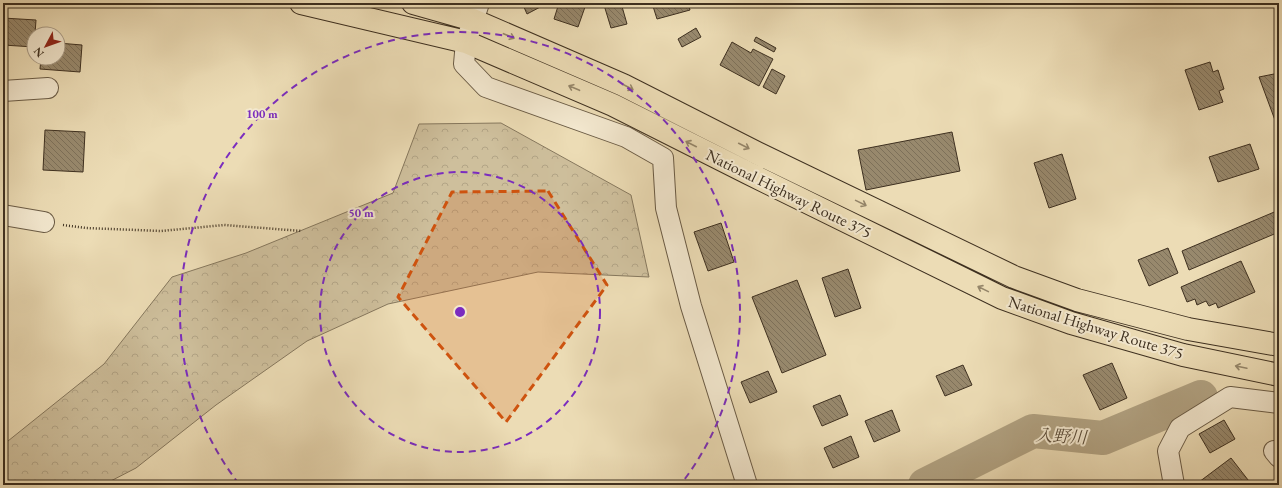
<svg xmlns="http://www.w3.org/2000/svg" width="1282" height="488" font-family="'EB Garamond','Noto Serif JP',serif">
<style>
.forest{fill:url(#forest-crowns);stroke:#86785e}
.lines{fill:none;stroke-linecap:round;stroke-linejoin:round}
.river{stroke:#b1a282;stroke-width:34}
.building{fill:url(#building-back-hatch);stroke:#3e3020}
.minor-casing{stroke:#6a5b45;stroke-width:22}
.highway-casing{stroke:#3e3020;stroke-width:24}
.path{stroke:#3e3020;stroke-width:2.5;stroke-dasharray:1 2;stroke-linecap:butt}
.minor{stroke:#f3e8cf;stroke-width:20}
.highway{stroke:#ecdcb5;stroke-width:22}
.oneway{stroke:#95866a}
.marked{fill:#ce530f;fill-opacity:0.2;stroke:#ce530f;stroke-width:3;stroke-dasharray:8 5;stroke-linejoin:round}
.ring{fill:none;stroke:#7b2cbf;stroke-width:2;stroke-dasharray:7 5}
.labels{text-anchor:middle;stroke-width:4;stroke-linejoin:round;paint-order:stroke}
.street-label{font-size:16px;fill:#3e3020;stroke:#f3e8cf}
.water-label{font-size:17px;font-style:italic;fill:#5b4c38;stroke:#f3e8cf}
.centre{fill:#7b2cbf;stroke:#f3e8cf;stroke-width:2}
.ring-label{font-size:12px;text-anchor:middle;font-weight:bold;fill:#7b2cbf;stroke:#f3e8cf;stroke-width:4;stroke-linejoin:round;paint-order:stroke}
</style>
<defs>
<pattern id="forest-crowns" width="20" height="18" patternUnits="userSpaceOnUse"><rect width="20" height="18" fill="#cebf9c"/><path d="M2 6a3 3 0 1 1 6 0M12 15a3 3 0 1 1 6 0" fill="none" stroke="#b2a486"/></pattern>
<pattern id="building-back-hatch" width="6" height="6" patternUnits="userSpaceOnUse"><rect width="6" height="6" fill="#98896d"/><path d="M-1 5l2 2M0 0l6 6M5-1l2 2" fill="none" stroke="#7d7059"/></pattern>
</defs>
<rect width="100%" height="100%" fill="#ecdcb5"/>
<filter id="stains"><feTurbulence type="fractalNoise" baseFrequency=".005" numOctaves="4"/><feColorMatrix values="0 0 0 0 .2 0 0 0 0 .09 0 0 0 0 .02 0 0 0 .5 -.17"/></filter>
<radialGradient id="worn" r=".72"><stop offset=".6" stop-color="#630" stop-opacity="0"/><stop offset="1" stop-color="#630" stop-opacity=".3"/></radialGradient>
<!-- forest -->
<path class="forest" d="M501,123L631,195L649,277L538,272L388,304L307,341L216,405L136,468L103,485H3V445L104,364L172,277L246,253L393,193L419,124Z"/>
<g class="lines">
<!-- river -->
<path class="river" d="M925,485L1033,431L1103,438L1201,397"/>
</g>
<!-- building -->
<path class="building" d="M517,3H543L544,5L527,14L523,5L518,7Z
M559,3H572L585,7L578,27L554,19Z
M611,3H621L627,24L611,28L604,5Z
M652,3H688L690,10L657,19Z
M3,18L36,20L35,34H34V47L3,45Z
M696,28L701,37L682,47L678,39Z
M756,37L776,48L774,52L754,41Z
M732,42L751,53L753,49L773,59L759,86L720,65Z
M58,43L82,45L80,72L40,69L41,58H58Z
M1210,62L1213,72L1218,70L1224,89L1219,91L1223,102L1199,110L1185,70Z
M772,69L785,76L776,94L763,87Z
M1279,73V131L1259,77Z
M45,130L85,132L83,172L43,170Z
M952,132L960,171L866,190L858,150Z
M1250,144L1259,169L1218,182L1209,157Z
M1062,154L1076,199L1049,208L1034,163Z
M1279,210V232L1189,270L1182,251Z
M721,223L734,262L708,271L694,232Z
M1168,248L1178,273L1149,286L1138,260Z
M1241,261L1255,292L1218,308L1216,303L1209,306L1206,301L1197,305L1195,299L1187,302L1181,287Z
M848,269L861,308L835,317L822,278Z
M797,280L826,355L782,373L752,297Z
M1112,363L1127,398L1100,410L1083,375Z
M963,365L972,385L945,396L936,376Z
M768,371L777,392L750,403L741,382Z
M840,395L848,415L822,426L813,406Z
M892,410L900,431L874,442L865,421Z
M1224,420L1235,439L1210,453L1199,434Z
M851,436L859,457L833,468L824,448Z
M1231,458L1252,485H1202L1199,482Z"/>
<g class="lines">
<defs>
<path id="minor" d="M479,3L466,42L464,64L486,87L626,137L663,158L666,208L691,306L747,485
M3,91L48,88
M3,215L44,222
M1274,451L1279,457
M1174,485L1168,451L1180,428L1230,397L1279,403"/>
<path id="highway" d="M301,3L466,42L613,105L748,173L1002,298L1071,323L1183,355L1279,375
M413,3L473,20L623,85L757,153L1014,277L1077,300L1188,329L1279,345"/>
</defs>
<!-- minor casing -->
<use href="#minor" class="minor-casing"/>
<!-- highway casing -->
<use href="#highway" class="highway-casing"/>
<!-- path -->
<path class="path" d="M63,225L86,228L161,231L224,225L302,231"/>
<!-- minor -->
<use href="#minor" class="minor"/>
<!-- highway -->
<use href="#highway" class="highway"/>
</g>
<!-- one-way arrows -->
<defs><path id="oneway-shaft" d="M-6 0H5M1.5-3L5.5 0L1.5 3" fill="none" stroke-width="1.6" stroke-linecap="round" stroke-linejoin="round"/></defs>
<g class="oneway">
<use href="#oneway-shaft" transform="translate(509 36) rotate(23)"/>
<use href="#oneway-shaft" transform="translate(628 87) rotate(27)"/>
<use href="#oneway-shaft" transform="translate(574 88) rotate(-157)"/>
<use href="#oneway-shaft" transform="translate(691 144) rotate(-153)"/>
<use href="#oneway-shaft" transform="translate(744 146) rotate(27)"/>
<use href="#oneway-shaft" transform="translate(861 203) rotate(26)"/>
<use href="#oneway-shaft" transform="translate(983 289) rotate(-154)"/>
<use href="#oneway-shaft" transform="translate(1241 367) rotate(-168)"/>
</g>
<!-- marked area -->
<path class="marked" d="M548,191L607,285L506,422L398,297L452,192Z"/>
<!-- distance rings -->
<g class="ring">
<circle cx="460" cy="312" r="140"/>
<path d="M239 484A280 280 0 1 1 681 484"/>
</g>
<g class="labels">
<!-- street labels -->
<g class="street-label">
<text transform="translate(789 193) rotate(26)" y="6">National Highway Route 375</text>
<text transform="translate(1096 327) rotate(17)" y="6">National Highway Route 375</text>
</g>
<!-- water labels -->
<g class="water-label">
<text transform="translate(1061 436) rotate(3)" y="6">入野川</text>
</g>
</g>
<circle cx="460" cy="312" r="6" class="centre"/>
<g class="ring-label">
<text x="262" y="118">100 m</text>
<text x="361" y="217">50 m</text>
</g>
<!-- margin -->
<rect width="1282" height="488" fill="none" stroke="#ecdcb5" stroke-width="16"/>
<rect x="4" y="4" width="1274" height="480" fill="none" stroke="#3e3020" stroke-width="2"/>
<rect x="8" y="8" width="1266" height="472" fill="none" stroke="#3e3020"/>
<!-- north arrow -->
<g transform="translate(46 46) rotate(229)"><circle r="19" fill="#f3e8cf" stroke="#ab9e89"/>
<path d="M0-3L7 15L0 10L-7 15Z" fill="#8f2418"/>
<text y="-6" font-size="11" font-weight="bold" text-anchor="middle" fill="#3e3020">N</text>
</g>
<rect width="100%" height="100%" filter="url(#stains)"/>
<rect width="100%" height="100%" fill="url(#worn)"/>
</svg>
